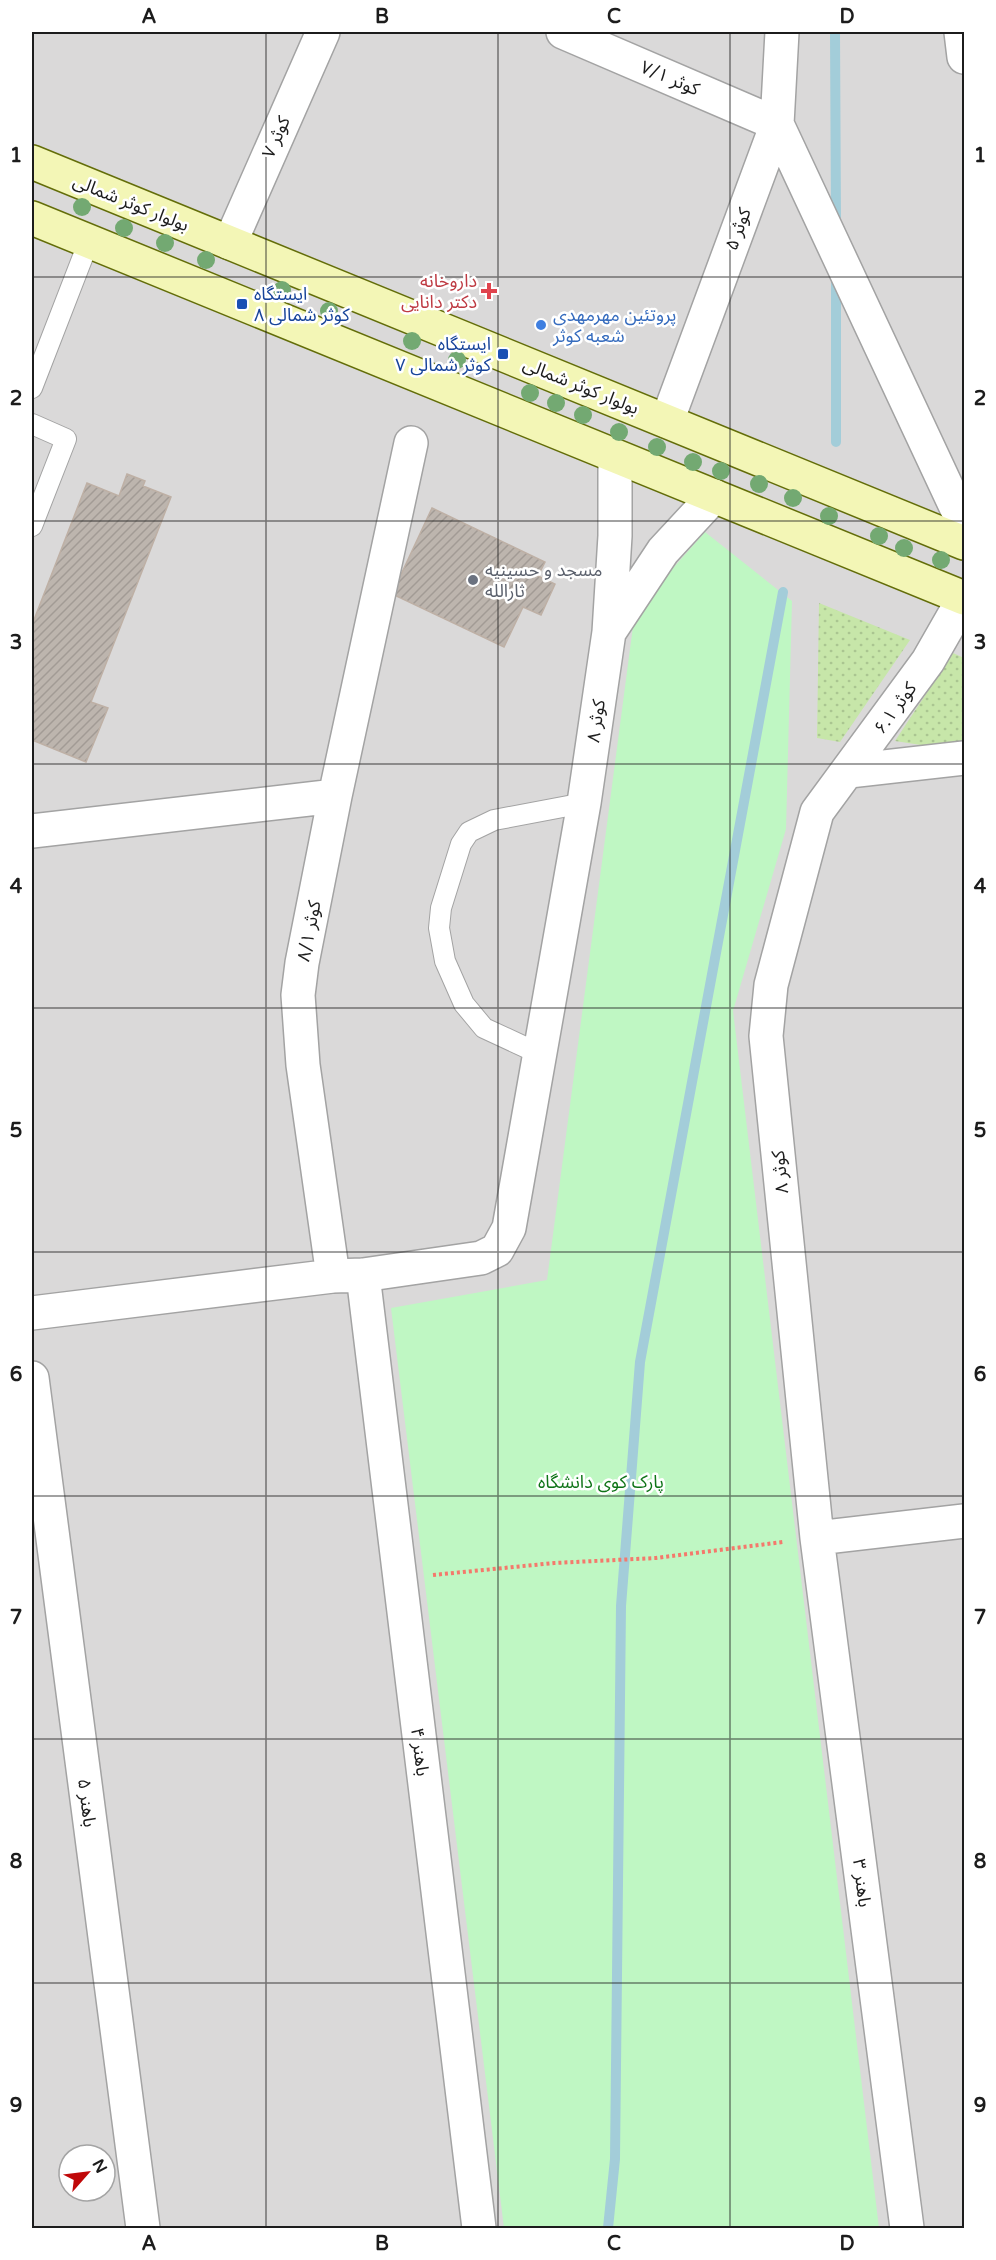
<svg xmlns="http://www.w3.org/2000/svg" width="996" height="2260" font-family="'Varela Round','Noto Sans Arabic',sans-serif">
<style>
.residential{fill:#dad9d9;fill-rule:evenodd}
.grass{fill:url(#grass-dots)}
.park{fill:#bff7c3}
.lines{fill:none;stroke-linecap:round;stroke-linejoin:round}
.stream{stroke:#a3cdd9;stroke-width:10}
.building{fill:url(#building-hatch);stroke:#beb0a5;stroke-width:1.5}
.lane-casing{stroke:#a3a3a3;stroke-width:22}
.street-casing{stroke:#a3a3a3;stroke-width:36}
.secondary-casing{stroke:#636d09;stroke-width:36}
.path{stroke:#f4796c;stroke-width:4;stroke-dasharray:3 3;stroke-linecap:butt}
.lane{stroke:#fff;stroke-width:20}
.street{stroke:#fff;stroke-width:33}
.secondary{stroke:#f3f6b6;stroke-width:33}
.tree{fill:#73a972}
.grid{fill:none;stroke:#1c1c1c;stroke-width:1.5;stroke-opacity:0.55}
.health-dot{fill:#e0444e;stroke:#fff;stroke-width:2}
.transit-dot{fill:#1a4fb4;stroke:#fff;stroke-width:2}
.shop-dot{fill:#3f7fe0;stroke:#fff;stroke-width:2}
.worship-dot{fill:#6b7280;stroke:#fff;stroke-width:2}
.labels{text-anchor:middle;stroke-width:5;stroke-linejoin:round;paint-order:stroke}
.street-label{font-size:18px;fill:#1c1c1c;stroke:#fff}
.health-label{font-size:18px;fill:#be3a42;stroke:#fff;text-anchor:end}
.transit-label{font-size:18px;fill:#164399;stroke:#fff;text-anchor:start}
.shop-label{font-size:18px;fill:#366cbe;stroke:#fff;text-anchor:start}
.worship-label{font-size:18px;fill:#5b616d;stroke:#fff;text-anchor:start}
.park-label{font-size:18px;fill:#0f7417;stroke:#fff}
.neatline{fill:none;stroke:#1c1c1c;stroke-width:2}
.grid-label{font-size:20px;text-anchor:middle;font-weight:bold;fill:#1c1c1c}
</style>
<defs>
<pattern id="grass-dots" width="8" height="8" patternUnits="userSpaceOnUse" patternTransform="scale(1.5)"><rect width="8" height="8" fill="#c7e6a9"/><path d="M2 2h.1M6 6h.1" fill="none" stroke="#aac591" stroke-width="1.8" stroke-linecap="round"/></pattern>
<pattern id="building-hatch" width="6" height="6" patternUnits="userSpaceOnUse" patternTransform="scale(1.5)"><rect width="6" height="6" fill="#bdb5ae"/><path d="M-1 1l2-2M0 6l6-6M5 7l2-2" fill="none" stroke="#a29b95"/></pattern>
</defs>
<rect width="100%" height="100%" fill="#ede9e2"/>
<!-- residential -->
<path class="residential" d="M32,32H964V2228H32ZM69,2155H105V2191H69Z"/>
<!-- grass -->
<path class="grass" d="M819,603L910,640L840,742L817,738Z
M953,653L964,658V742L934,747L895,741Z"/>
<!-- park -->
<path class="park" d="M705,532L792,601L786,829L733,1011L879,2228H504L391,1308L547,1280L635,611Z"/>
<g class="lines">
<!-- stream -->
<path class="stream" d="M835,32L836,223
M836,275V442
M608,2228L615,2159L621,1606L640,1362L783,592"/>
</g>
<!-- building -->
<path class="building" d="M127,474L145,481L143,486L171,497L91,702L108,708L86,762L32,740V625L87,483L119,496Z
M432,508L545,562L538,576L555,584L541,615L523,607L504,647L392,594Z"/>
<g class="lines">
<defs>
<path id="lane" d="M32,388L89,241
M32,424L66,439L32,526
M540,1054L484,1028L464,1004L445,961L439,928L441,908L461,844L469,832L494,820L584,803"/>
<path id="street" d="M563,32L777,124L964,524
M961,32L964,57
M230,243L323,32
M667,421L777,124L782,32
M610,631L663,551L714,496
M849,771L964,758
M32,831L335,796
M363,1275L479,2228
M333,1276L303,1065L298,995L302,963L335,796L411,443
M32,1313L333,1276L363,1275L481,1258L497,1250L509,1228L584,803L609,632L615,536V458
M32,1378L143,2228
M817,1538L964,1521
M907,2228L817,1538L766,1036L771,985L817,812L928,661L964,598"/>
<path id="secondary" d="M32,162L964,543
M32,218L964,598"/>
</defs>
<!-- lane casing -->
<use href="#lane" class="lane-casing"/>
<!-- street casing -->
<use href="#street" class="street-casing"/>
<!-- secondary casing -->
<use href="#secondary" class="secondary-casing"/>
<!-- path -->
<path class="path" d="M433,1575L554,1563L656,1558L783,1542"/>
<!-- lane -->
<use href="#lane" class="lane"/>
<!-- street -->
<use href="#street" class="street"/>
<!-- secondary -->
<use href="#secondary" class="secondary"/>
</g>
<!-- trees -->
<g class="tree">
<circle cx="82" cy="207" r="9"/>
<circle cx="124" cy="228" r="9"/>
<circle cx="165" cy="243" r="9"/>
<circle cx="206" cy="260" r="9"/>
<circle cx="282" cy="290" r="9"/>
<circle cx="329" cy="311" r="9"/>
<circle cx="412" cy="341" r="9"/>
<circle cx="457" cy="360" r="9"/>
<circle cx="530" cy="393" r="9"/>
<circle cx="556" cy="403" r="9"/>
<circle cx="583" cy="415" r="9"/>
<circle cx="619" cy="432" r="9"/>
<circle cx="657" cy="447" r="9"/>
<circle cx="693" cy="462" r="9"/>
<circle cx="721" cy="471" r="9"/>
<circle cx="759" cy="484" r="9"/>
<circle cx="793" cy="498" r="9"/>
<circle cx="829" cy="516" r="9"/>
<circle cx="879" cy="536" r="9"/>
<circle cx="904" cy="548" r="9"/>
<circle cx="941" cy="560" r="9"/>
</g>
<!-- grid -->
<path class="grid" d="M266,32V2228M498,32V2228M730,32V2228M32,277H964M32,521H964M32,764H964M32,1008H964M32,1252H964M32,1496H964M32,1739H964M32,1983H964"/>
<!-- markers -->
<path class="health-dot" d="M486 282h6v6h6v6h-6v6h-6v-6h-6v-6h6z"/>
<g class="transit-dot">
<rect x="236" y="298" width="12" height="12" rx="3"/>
<rect x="497" y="348" width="12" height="12" rx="3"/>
</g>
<circle class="shop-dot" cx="541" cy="325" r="6"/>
<circle class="worship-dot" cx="473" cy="580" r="6"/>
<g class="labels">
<!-- street labels -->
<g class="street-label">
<text transform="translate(670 78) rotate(23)" y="6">کوثر ۷/۱</text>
<text transform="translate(276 137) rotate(-66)" y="6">کوثر ۷</text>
<text transform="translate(131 203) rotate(22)" y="6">بولوار کوثر شمالی</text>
<text transform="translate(738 229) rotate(-70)" y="6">کوثر ۵</text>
<text transform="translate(581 386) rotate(22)" y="6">بولوار کوثر شمالی</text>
<text transform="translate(895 708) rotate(-54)" y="6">کوثر ۶.۱</text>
<text transform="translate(596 721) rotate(-82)" y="6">کوثر ۸</text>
<text transform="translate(309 931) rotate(-79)" y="6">کوثر ۸/۱</text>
<text transform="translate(780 1172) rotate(-96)" y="6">کوثر ۸</text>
<text transform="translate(420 1752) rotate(83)" y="6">باهنر ۴</text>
<text transform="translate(87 1803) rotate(83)" y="6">باهنر ۵</text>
<text transform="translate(862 1883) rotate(83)" y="6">باهنر ۳</text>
</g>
<!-- health labels -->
<g class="health-label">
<text x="477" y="287">داروخانه<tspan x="477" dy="21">دکتر دانایی</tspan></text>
</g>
<!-- transit labels -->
<g class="transit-label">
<text x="254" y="300">ایستگاه<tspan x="254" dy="21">کوثر شمالی ۸</tspan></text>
<text x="491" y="350" text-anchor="end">ایستگاه<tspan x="491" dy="21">کوثر شمالی ۷</tspan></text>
</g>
<!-- shop labels -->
<g class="shop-label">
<text x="553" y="321">پروتئین مهرمهدی<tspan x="553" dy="21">شعبه کوثر</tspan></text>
</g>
<!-- worship labels -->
<g class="worship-label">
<text x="485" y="576">مسجد و حسینیه<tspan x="485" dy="21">ثارالله</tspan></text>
</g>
<!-- park labels -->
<g class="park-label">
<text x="601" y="1488">پارک کوی دانشگاه</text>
</g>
</g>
<!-- border -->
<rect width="996" height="2260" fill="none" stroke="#ffffff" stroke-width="66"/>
<!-- north arrow -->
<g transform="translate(87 2173) rotate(62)"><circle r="28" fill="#ffffff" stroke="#a4a4a4" stroke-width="1.5"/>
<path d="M0-4.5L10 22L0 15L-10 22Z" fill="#c00809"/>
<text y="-9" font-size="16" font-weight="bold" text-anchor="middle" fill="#1c1c1c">N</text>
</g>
<rect x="33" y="33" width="930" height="2194" class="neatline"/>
<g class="grid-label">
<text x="149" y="23">A</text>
<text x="382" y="23">B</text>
<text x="614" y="23">C</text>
<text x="847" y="23">D</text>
<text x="16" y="162">1</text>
<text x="980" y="162">1</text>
<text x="16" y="405">2</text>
<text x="980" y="405">2</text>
<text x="16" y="649">3</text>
<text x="980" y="649">3</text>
<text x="16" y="893">4</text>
<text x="980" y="893">4</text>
<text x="16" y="1137">5</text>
<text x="980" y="1137">5</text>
<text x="16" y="1381">6</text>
<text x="980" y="1381">6</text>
<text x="16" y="1624">7</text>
<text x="980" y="1624">7</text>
<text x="16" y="1868">8</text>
<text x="980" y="1868">8</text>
<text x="16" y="2112">9</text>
<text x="980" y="2112">9</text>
<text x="149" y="2250">A</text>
<text x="382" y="2250">B</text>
<text x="614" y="2250">C</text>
<text x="847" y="2250">D</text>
</g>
</svg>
